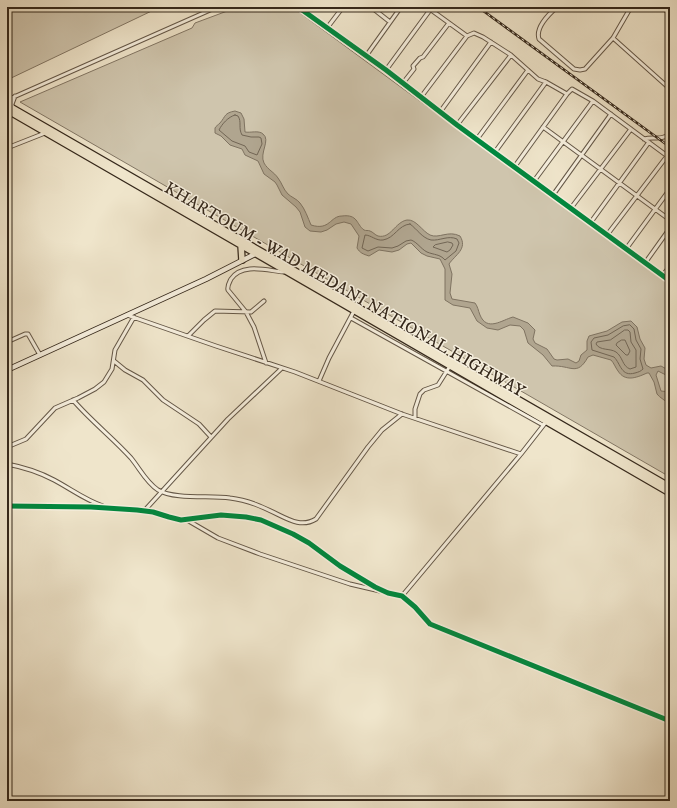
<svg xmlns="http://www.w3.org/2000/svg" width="677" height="808" font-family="'IM FELL DW Pica',serif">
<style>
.green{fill:#cfc5ad;stroke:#827664}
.water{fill:#b0a58f;stroke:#7f7361}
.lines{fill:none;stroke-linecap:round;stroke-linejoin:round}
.shore{stroke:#726655;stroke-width:1}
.street-casing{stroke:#645747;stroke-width:5}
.secondary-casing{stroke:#35281b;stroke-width:6}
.primary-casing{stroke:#35281b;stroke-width:7}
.highway-casing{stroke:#35281b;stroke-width:8}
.street{stroke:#f5eedd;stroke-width:3}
.secondary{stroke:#f5eedd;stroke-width:4.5}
.primary{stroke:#efe5cb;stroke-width:5}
.highway{stroke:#efe5cb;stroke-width:5.5}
.rail-casing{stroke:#35281b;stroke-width:2.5}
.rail{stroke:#f5eedd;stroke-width:1;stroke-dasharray:3;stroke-linecap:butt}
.cycleway-casing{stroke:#f5eedd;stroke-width:8}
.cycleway{stroke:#00873e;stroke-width:5}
.labels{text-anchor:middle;stroke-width:3;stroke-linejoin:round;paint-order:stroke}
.street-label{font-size:17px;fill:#35281b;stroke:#f5eedd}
</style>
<rect width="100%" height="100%" fill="#efe5cb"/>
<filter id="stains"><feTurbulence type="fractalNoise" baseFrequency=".005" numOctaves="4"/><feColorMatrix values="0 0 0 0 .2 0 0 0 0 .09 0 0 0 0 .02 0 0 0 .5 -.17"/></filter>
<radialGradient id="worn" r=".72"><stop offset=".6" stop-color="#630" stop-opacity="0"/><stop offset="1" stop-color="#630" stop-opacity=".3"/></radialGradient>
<!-- green -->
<path class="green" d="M7,7H160L7,80Z
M238,7H292L670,285V477L20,102L192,28L195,23Z"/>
<!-- water -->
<path class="water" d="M235,111L241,113L244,119L245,132C250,133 259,130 263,134C271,140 259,153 264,163C268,170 274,172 278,178C282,183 283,189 288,194C291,197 297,199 300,203C305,209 308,218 311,225C330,231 330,216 342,216C358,214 356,224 364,230C366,231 368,230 370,231C373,232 375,235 378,236C391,239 395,222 407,220C416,219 422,231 430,235C439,239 448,230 460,236C468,249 455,255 449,264L452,274L450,293L452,299L475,303C478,307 478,310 480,315C487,332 502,320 513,317L528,323L535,330L533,339L535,343L547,349L554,359L557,360L568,359L576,363L579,361L581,355L587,350V341L589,336L607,331L622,322L631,321L637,327L640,339L645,348L644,359L646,365L651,368L661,366L670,371V377L658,371L656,375L661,391L670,392V426C665,419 672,410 667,403C664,399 660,398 657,394L654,382L649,373H647C636,378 625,382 618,371C615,367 614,363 611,360L593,355L588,357C577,377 571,365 552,366L543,355L528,343L524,330L520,326L510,325L498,330L487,328L477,321L470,308L453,305L445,300V269L440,259L427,256L421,253L411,243L407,244L399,250L392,252L379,250L369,256C363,254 360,253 357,248L359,236L351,224L344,222L336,224L327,230L321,232L310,231L305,227L300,212L296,207L282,195L277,185L275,182L264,174L258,161L245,155L242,149L230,145L221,136L215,133V128C216,126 218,125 220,123C226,116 224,113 235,111Z"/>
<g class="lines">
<!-- shore -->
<path class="shore" d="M235,115L238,116C242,122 238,128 242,135L251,137H259L261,138L262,144L257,155L249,152L245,146L232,141L219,130C222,124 228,117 235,115Z
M410,224C417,229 422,238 431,240C440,241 448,235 457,239L459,243L456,251L445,260C440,254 434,255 427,252C421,249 417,242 411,240L406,241L398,246L392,248L378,247L368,251L362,248L365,235C371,235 376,241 383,240C395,238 398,225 410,224Z
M448,242L452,243L453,245L450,250L447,252L433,247L435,245Z
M630,325L634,329L636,340L641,349L640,359L643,369C641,371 639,372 635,373C621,377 621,364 614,357L592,350L591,342L594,338L608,335L623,326Z
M625,330H628L630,332L631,342L636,350V367L630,369C622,366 623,357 616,352C610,348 600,351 596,344L597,342L610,340Z
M622,340H625L630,351L628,355H626L616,345L617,343Z"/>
<defs>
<path id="street" d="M298,7L386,70L457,125L670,281
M371,7L390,22
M427,7L467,36
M557,7C549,14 535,27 539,39L574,69L580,70L585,69L613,38L631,7
M327,28L343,7
M613,38L670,89
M366,56L401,7
M386,70L430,10
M403,83L414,69L413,66L420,58L423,57L449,23
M421,97L467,36L474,33L483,37L511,55L538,79L546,82L567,94
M7,100L217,7
M12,108V104L15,96
M440,112L491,42
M457,125L511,55
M543,127L670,220
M477,139L528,70
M644,139C654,136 660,141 670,134
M7,148L45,133
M495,152L546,82
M515,166L567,94L572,89L593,101L670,158
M534,181L593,101
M553,195L611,114
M571,208L631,129
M591,222L649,142
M607,235L667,156
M626,249L670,189
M645,263L670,228
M662,276L670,266
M127,315L216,346L295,372L402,414L521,454
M351,318L543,425
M188,336L204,320L215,311L251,312L264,301
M7,342L25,334H28L40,355
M114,361L125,370L143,380L163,400L199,424L211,437
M266,363L254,327L246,312L228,290C227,286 229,283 231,279C242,262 269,271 284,272
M319,381L329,358L354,311
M73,400C91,421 113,438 131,458C140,469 146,482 158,490C175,500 211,495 230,498C248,500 263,507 279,515C291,521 303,527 316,519L368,447L382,430L402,414
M415,418V409L420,394L424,390L438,385L450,366
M7,447L26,439L55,408L78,398L95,389L104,382L112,369L115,350L134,317
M7,464C23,467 39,472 54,480C71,489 85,500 103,506
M7,506L91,507L137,510L153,512L169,517L181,520L221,515L246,517L261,520L293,534L309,543L340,566L375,587L388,593L402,596L415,607L430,624L670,721
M145,510L228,419L282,368
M187,520L218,538L260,554L350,584L380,591
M402,596L521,454L546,422"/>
<path id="secondary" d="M7,370L206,279L257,253"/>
<path id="primary" d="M663,7L670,12"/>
<path id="highway" d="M7,105L670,487
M7,110L670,493
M241,245L242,260"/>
</defs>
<!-- street casing -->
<use href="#street" class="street-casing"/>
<!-- secondary casing -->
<use href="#secondary" class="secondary-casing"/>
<!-- primary casing -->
<use href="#primary" class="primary-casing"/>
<!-- highway casing -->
<use href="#highway" class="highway-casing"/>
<!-- street -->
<use href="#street" class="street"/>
<!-- secondary -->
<use href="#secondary" class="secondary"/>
<!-- primary -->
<use href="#primary" class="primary"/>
<!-- highway -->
<use href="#highway" class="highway"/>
<defs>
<path id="rail" d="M478,7L670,147"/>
</defs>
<!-- rail casing -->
<use href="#rail" class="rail-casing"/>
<!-- rail -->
<use href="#rail" class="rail"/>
<defs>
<path id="cycleway" d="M298,7L386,70L457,125L670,281
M7,506L91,507L137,510L153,512L169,517L181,520L221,515L246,517L261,520L293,534L309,543L340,566L375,587L388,593L402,596L415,607L430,624L670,721"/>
</defs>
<!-- cycleway casing -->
<use href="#cycleway" class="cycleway-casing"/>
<!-- cycleway -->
<use href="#cycleway" class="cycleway"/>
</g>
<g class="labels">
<!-- street labels -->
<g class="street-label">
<text transform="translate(345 289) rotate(30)" y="6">KHARTOUM - WAD MEDANI NATIONAL HIGHWAY</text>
</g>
</g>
<!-- margin -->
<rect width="677" height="808" fill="none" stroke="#efe5cb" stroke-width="24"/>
<rect x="8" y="8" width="661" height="792" fill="none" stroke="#35281b" stroke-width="2"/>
<rect x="12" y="12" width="653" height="784" fill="none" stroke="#35281b"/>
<rect width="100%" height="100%" filter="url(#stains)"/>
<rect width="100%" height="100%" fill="url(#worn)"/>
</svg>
